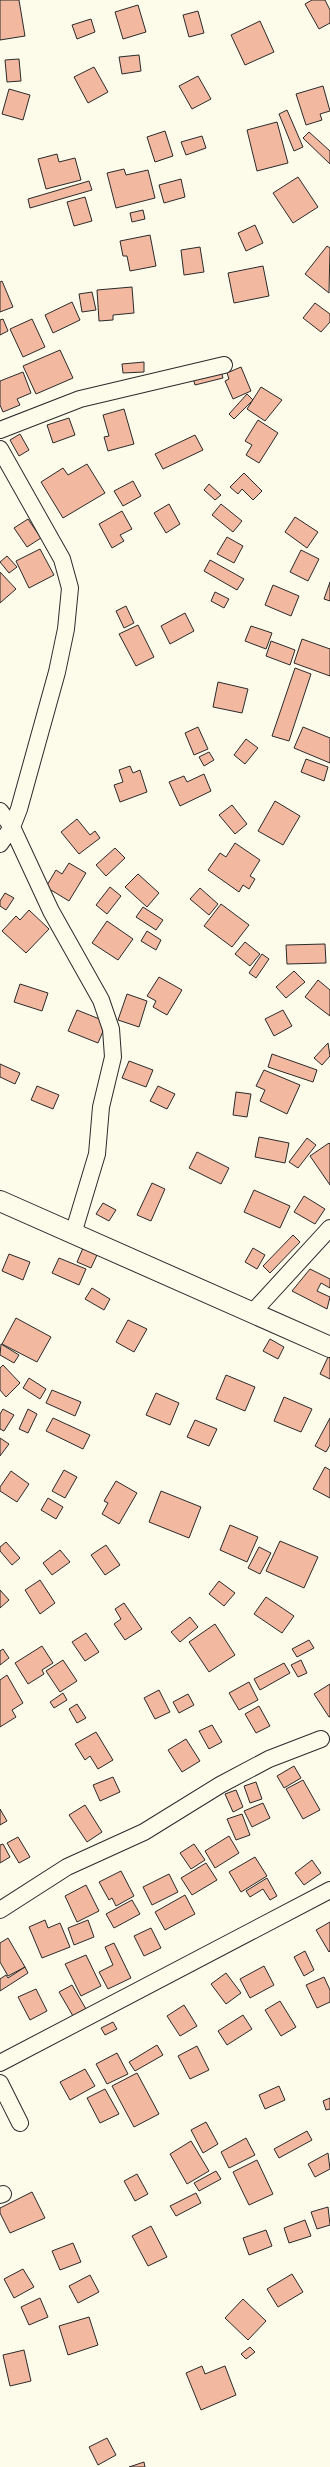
<svg xmlns="http://www.w3.org/2000/svg" width="330" height="2467" font-family="'Open Sans',sans-serif">
<style>
.building{fill:#f2b8a0;stroke:#2b2b2b}
.lines{fill:none;stroke-linecap:round;stroke-linejoin:round}
.minor-casing{stroke:#2b2b2b;stroke-width:18}
.tertiary-casing{stroke:#2b2b2b;stroke-width:22}
.minor{stroke:#fdfbea;stroke-width:16}
.tertiary{stroke:#fdfbea;stroke-width:20}
</style>
<rect width="100%" height="100%" fill="#fdfbea"/>
<!-- building -->
<path class="building" d="M0,0H19L25,36L0,40Z
M312,0H325L330,10V23L319,29L305,4Z
M138,5L146,32L123,39L115,12Z
M198,11L204,33L189,37L183,15Z
M91,19L95,32L77,39L72,25Z
M260,21L274,52L245,65L231,35Z
M139,55L141,71L122,74L119,57Z
M19,59L21,81L7,82L5,60Z
M94,67L108,92L88,103L74,77Z
M198,76L211,99L192,109L179,86Z
M323,86L330,111L320,114L322,120L306,125L296,94Z
M9,89L30,95L23,120L2,114Z
M287,110L303,147L294,151L279,114Z
M277,122L288,163L257,171L247,130Z
M165,131L173,156L155,162L147,137Z
M309,132L330,151V164L303,138Z
M202,136L206,148L186,155L181,142Z
M57,154L59,162L75,158L81,180L46,189L38,159Z
M124,169L126,175L148,170L155,198L116,208L107,173Z
M298,177L318,207L293,223L273,193Z
M181,179L185,197L164,203L159,185Z
M89,181L92,190L30,208L28,199Z
M85,197L92,221L74,226L67,202Z
M143,210L145,219L132,222L130,213Z
M255,225L263,243L246,251L238,233Z
M150,235L156,266L130,271L127,256H123L120,241Z
M327,246L330,248L329,293L305,274Z
M200,247L204,272L184,275L181,250Z
M263,266L269,296L234,303L228,273Z
M2,281L13,307L0,312V282Z
M132,287L134,313L113,315V320L99,321L97,290Z
M92,292L96,310L82,312L79,294Z
M72,302L80,320L53,333L45,315Z
M315,303L330,314V322L321,332L303,318Z
M3,319L8,331L0,335V320Z
M32,319L45,347L23,357L10,329Z
M60,350L73,378L36,394L23,366Z
M144,362V372L123,373L122,364Z
M241,367L251,391L233,399L225,381L229,379L227,373Z
M221,371L223,378L195,385L193,378Z
M23,372L31,393L17,399L20,405L3,412L0,405V381Z
M261,387L282,400L265,421L247,409Z
M247,394L253,400L234,419L229,414Z
M124,409L134,444L108,451L104,437L109,436L103,415Z
M69,418L75,435L53,443L47,425Z
M258,420L278,433L259,463L246,455L252,445L245,441Z
M20,434L29,450L19,456L10,440Z
M195,435L203,450L163,469L155,454Z
M87,464L105,493L63,518L41,482L63,468L68,475Z
M244,473L262,491L253,500L242,489L238,494L230,487Z
M133,481L141,496L123,506L114,491Z
M209,484L221,495L215,500L204,490Z
M169,504L180,524L166,533L154,513Z
M221,504L242,521L233,532L212,515Z
M122,511L132,529L120,535L124,541L112,548L99,524Z
M295,517L318,532L307,548L285,532Z
M28,519L41,538L27,547L14,528Z
M227,537L243,546L234,563L217,554Z
M40,549L54,575L29,588L16,561Z
M301,550L319,559L308,581L290,572Z
M7,556L17,567L9,573L0,562Z
M210,560L244,579L237,590L204,571Z
M0,572L16,589L0,603Z
M330,582V601L324,599Z
M273,585L299,596L291,616L265,605Z
M215,592L229,599L224,608L211,601Z
M126,606L134,623L124,628L116,611Z
M185,613L194,631L170,644L161,626Z
M138,625L154,657L136,666L119,634Z
M251,626L272,633L266,649L245,641Z
M302,639L330,649V676L294,663Z
M271,641L295,650L290,665L266,656Z
M295,668L311,674L289,741L272,736Z
M218,682L248,689L242,713L213,707Z
M198,727L208,749L194,755L185,733Z
M303,727L330,738V763L294,748Z
M246,739L258,748L245,764L234,755Z
M209,752L214,760L204,766L199,757Z
M306,759L328,767L324,781L301,772Z
M130,766L133,773L140,770L147,792L120,802L114,785L123,782L119,770Z
M204,774L211,791L180,806L169,782L184,776L187,782Z
M275,801L300,816L283,845L258,831Z
M232,805L247,824L235,834L219,815Z
M77,819L90,835L95,831L100,838L79,854L61,832Z
M235,843L260,860L250,876L255,879L249,889L243,885L239,892L208,870L220,853L226,857Z
M115,848L125,858L106,876L96,865Z
M69,863L86,873L69,901L46,887L56,870L62,874Z
M138,874L159,893L147,907L125,887Z
M110,887L121,896L107,914L96,905Z
M200,888L218,904L209,915L190,899Z
M5,893L14,898L6,910L0,906V901Z
M221,904L249,925L232,947L204,926Z
M143,907L163,920L156,930L136,917Z
M29,910L49,929L26,953L2,931L16,916L20,920Z
M107,921L133,939L118,960L92,943Z
M147,931L161,940L156,950L141,941Z
M245,942L260,954L250,966L235,954Z
M325,944L326,963L287,964L286,945Z
M262,954L269,959L256,978L249,973Z
M294,971L305,982L286,998L276,987Z
M159,977L182,990L167,1015L153,1007L156,1001L147,996Z
M318,980L330,990V1016L305,997Z
M20,984L48,993L42,1011L14,1002Z
M127,994L147,1001L139,1027L118,1020Z
M77,1010L107,1022L98,1043L68,1031Z
M283,1010L292,1026L274,1036L265,1019Z
M328,1043L330,1056L322,1065L314,1058Z
M272,1054L317,1070L313,1082L268,1067Z
M129,1061L153,1070L146,1087L122,1078Z
M0,1064L20,1073L15,1084L0,1077Z
M264,1070L300,1085L287,1114L260,1101L265,1090L256,1086Z
M37,1086L59,1095L53,1109L31,1100Z
M158,1086L175,1094L167,1109L150,1101Z
M236,1092L251,1094L247,1117L233,1115Z
M259,1137L289,1143L285,1163L255,1157Z
M307,1138L316,1145L298,1168L289,1162Z
M329,1143L330,1144V1185L310,1156Z
M197,1152L229,1168L221,1184L189,1168Z
M152,1183L165,1189L151,1221L137,1215Z
M254,1190L290,1206L280,1228L244,1212Z
M304,1196L325,1209L315,1224L294,1212Z
M103,1203L116,1210L109,1221L96,1214Z
M293,1235L300,1242L270,1273L263,1266Z
M83,1248L97,1255L91,1268L77,1262Z
M253,1248L265,1255L257,1269L245,1262Z
M9,1254L30,1262L23,1280L2,1271Z
M59,1258L86,1269L79,1285L52,1273Z
M310,1269L330,1279V1288L321,1283L317,1291L330,1297L327,1309L292,1291Z
M92,1288L110,1299L104,1310L85,1299Z
M16,1318L51,1337L37,1362L2,1344Z
M128,1320L147,1329L134,1352L116,1342Z
M270,1339L284,1347L278,1359L263,1351Z
M1,1344L19,1355L14,1363L0,1355Z
M328,1357L330,1358V1379L320,1374Z
M3,1365L20,1383L6,1397L0,1390V1368Z
M226,1375L255,1387L245,1411L216,1399Z
M29,1378L46,1389L40,1399L23,1388Z
M52,1390L81,1402L75,1416L46,1403Z
M156,1393L179,1403L170,1425L146,1415Z
M284,1397L312,1409L301,1432L274,1421Z
M3,1409L14,1415L4,1431L0,1429V1414Z
M28,1409L37,1414L28,1433L19,1429Z
M53,1418L90,1435L83,1449L46,1431Z
M330,1418V1445L326,1452L315,1446Z
M195,1420L217,1429L209,1446L187,1437Z
M0,1438L9,1444L0,1456Z
M325,1467L330,1470V1498L313,1489Z
M64,1470L77,1477L65,1498L52,1491Z
M11,1471L29,1484L17,1502L0,1491V1487Z
M116,1481L137,1493L119,1524L102,1514L108,1503L104,1501Z
M161,1491L201,1507L189,1538L149,1522Z
M48,1498L63,1507L56,1519L41,1510Z
M230,1525L258,1537L247,1562L220,1550Z
M280,1541L318,1557L304,1588L266,1571Z
M6,1542L20,1558L12,1565L0,1551V1547Z
M106,1545L120,1565L105,1575L91,1555Z
M259,1547L271,1553L260,1574L248,1568Z
M60,1550L70,1562L52,1575L43,1563Z
M40,1580L55,1603L40,1614L25,1590Z
M219,1581L235,1593L224,1606L209,1594Z
M0,1590L9,1600L0,1608Z
M266,1597L294,1616L282,1633L254,1614Z
M124,1603L142,1629L125,1640L114,1624L121,1619L115,1609Z
M190,1617L198,1627L180,1642L171,1632Z
M215,1624L235,1655L209,1672L189,1642Z
M86,1633L99,1652L85,1661L72,1642Z
M309,1640L314,1648L297,1657L292,1649Z
M42,1646L53,1663L42,1670L44,1674L28,1684L15,1663Z
M3,1649L9,1658L0,1665V1651Z
M63,1660L77,1681L60,1692L46,1671Z
M301,1660L307,1673L298,1677L291,1665Z
M284,1663L290,1673L260,1690L254,1679Z
M7,1675L23,1703L12,1710L16,1717L0,1727V1680Z
M249,1682L258,1700L239,1710L229,1693Z
M330,1684V1717H329L314,1694Z
M159,1690L170,1712L155,1719L144,1698Z
M63,1693L67,1700L54,1708L50,1702Z
M188,1694L194,1705L179,1713L173,1702Z
M77,1704L86,1718L77,1723L69,1709Z
M259,1706L270,1726L256,1733L245,1714Z
M212,1725L222,1742L209,1749L199,1731Z
M96,1732L113,1760L98,1769L90,1756L85,1760L75,1744Z
M186,1739L200,1761L182,1772L168,1750Z
M294,1766L301,1778L284,1788L277,1776Z
M113,1777L120,1792L100,1801L93,1785Z
M303,1780L320,1810L303,1819L286,1789Z
M256,1782L262,1799L250,1803L244,1786Z
M236,1790L243,1807L233,1812L225,1794Z
M263,1803L270,1818L252,1827L244,1811Z
M85,1805L102,1832L87,1842L69,1815Z
M0,1809L7,1821L0,1825Z
M242,1814L250,1835L236,1840L227,1819Z
M229,1836L239,1853L215,1868L205,1851Z
M18,1837L30,1857L19,1863L7,1843Z
M3,1844L10,1857L0,1863V1845Z
M194,1844L205,1860L191,1869L180,1853Z
M255,1857L267,1876L241,1892L229,1872Z
M312,1860L321,1873L304,1885L295,1873Z
M206,1863L217,1880L192,1895L181,1878Z
M121,1871L134,1896L116,1906L112,1898L109,1900L99,1882Z
M169,1874L178,1892L152,1905L143,1887Z
M267,1878L277,1896L270,1900L263,1889L250,1897L246,1891Z
M86,1885L99,1911L77,1922L65,1896Z
M185,1895L195,1914L165,1930L155,1912Z
M132,1900L140,1914L114,1928L106,1914Z
M45,1920L48,1928L60,1923L70,1947L42,1958L29,1927Z
M88,1920L94,1937L74,1945L68,1928Z
M330,1922V1951L329,1952L316,1930Z
M151,1928L161,1948L144,1956L134,1936Z
M8,1938L25,1967L8,1976L0,1962V1943Z
M114,1943L131,1978L108,1989L99,1972L113,1965L105,1947Z
M305,1951L314,1970L304,1976L294,1957Z
M86,1955L101,1986L81,1996L65,1964Z
M264,1966L274,1985L250,1998L240,1979Z
M25,1967L28,1973L0,1991V1979L6,1975L8,1978Z
M226,1973L241,1993L226,2004L211,1984Z
M324,1977L330,1990V2002L317,2008L306,1985Z
M72,1985L86,2009L73,2016L59,1992Z
M36,1989L47,2011L30,2020L18,1997Z
M280,2001L296,2027L281,2036L265,2010Z
M184,2005L197,2026L180,2036L167,2016Z
M243,2015L252,2029L227,2045L218,2031Z
M113,2022L117,2029L105,2035L101,2028Z
M157,2045L163,2055L135,2071L129,2062Z
M197,2046L209,2070L190,2079L178,2056Z
M117,2053L128,2074L107,2084L96,2064Z
M85,2069L95,2086L70,2100L60,2082Z
M137,2073L159,2114L134,2127L112,2086Z
M279,2086L285,2100L265,2109L259,2095Z
M105,2089L119,2114L100,2123L87,2098Z
M330,2098V2109L326,2110L323,2101Z
M206,2122L218,2144L203,2153L191,2130Z
M307,2131L312,2140L279,2158L274,2149Z
M246,2138L255,2155L229,2168L221,2152Z
M191,2141L209,2171L187,2184L170,2154Z
M328,2153L330,2169L315,2177L308,2164Z
M257,2160L273,2194L249,2205L233,2172Z
M216,2171L221,2179L199,2191L194,2183Z
M137,2174L148,2194L135,2201L124,2181Z
M32,2192L45,2218L10,2233L0,2213V2208Z
M196,2193L201,2203L176,2216L170,2206Z
M328,2207L330,2225L317,2229L311,2212Z
M305,2220L311,2236L289,2243L284,2228Z
M151,2226L167,2257L148,2266L132,2236Z
M266,2230L272,2246L249,2255L243,2238Z
M73,2243L81,2262L60,2270L52,2251Z
M23,2269L34,2287L14,2298L4,2279Z
M292,2274L303,2292L278,2307L267,2289Z
M90,2275L99,2292L78,2303L69,2286Z
M40,2298L48,2317L29,2325L21,2307Z
M243,2299L266,2321L248,2340L225,2318Z
M89,2317L98,2345L68,2355L59,2326Z
M250,2347L255,2352L246,2359L241,2354Z
M24,2350L31,2381L10,2386L3,2355Z
M202,2366L205,2374L225,2366L236,2395L201,2410L186,2373Z
M107,2438L116,2455L98,2465L89,2447Z
M144,2462L145,2467H129Z"/>
<g class="lines">
<defs>
<path id="minor" d="M0,430L80,399L224,365
M0,449L62,559L70,588L66,629L57,672L19,809L12,827L0,844
M0,811L12,827L51,911L101,1000L111,1029L113,1057L101,1107L97,1154L73,1234
M252,1313L330,1228
M0,1910L67,1867L144,1832L220,1785L269,1759L321,1739
M0,2063L330,1890
M0,2083L20,2123
M0,2195L3,2194"/>
<path id="tertiary" d="M0,1201L330,1347"/>
</defs>
<!-- minor casing -->
<use href="#minor" class="minor-casing"/>
<!-- tertiary casing -->
<use href="#tertiary" class="tertiary-casing"/>
<!-- minor -->
<use href="#minor" class="minor"/>
<!-- tertiary -->
<use href="#tertiary" class="tertiary"/>
</g>
</svg>
